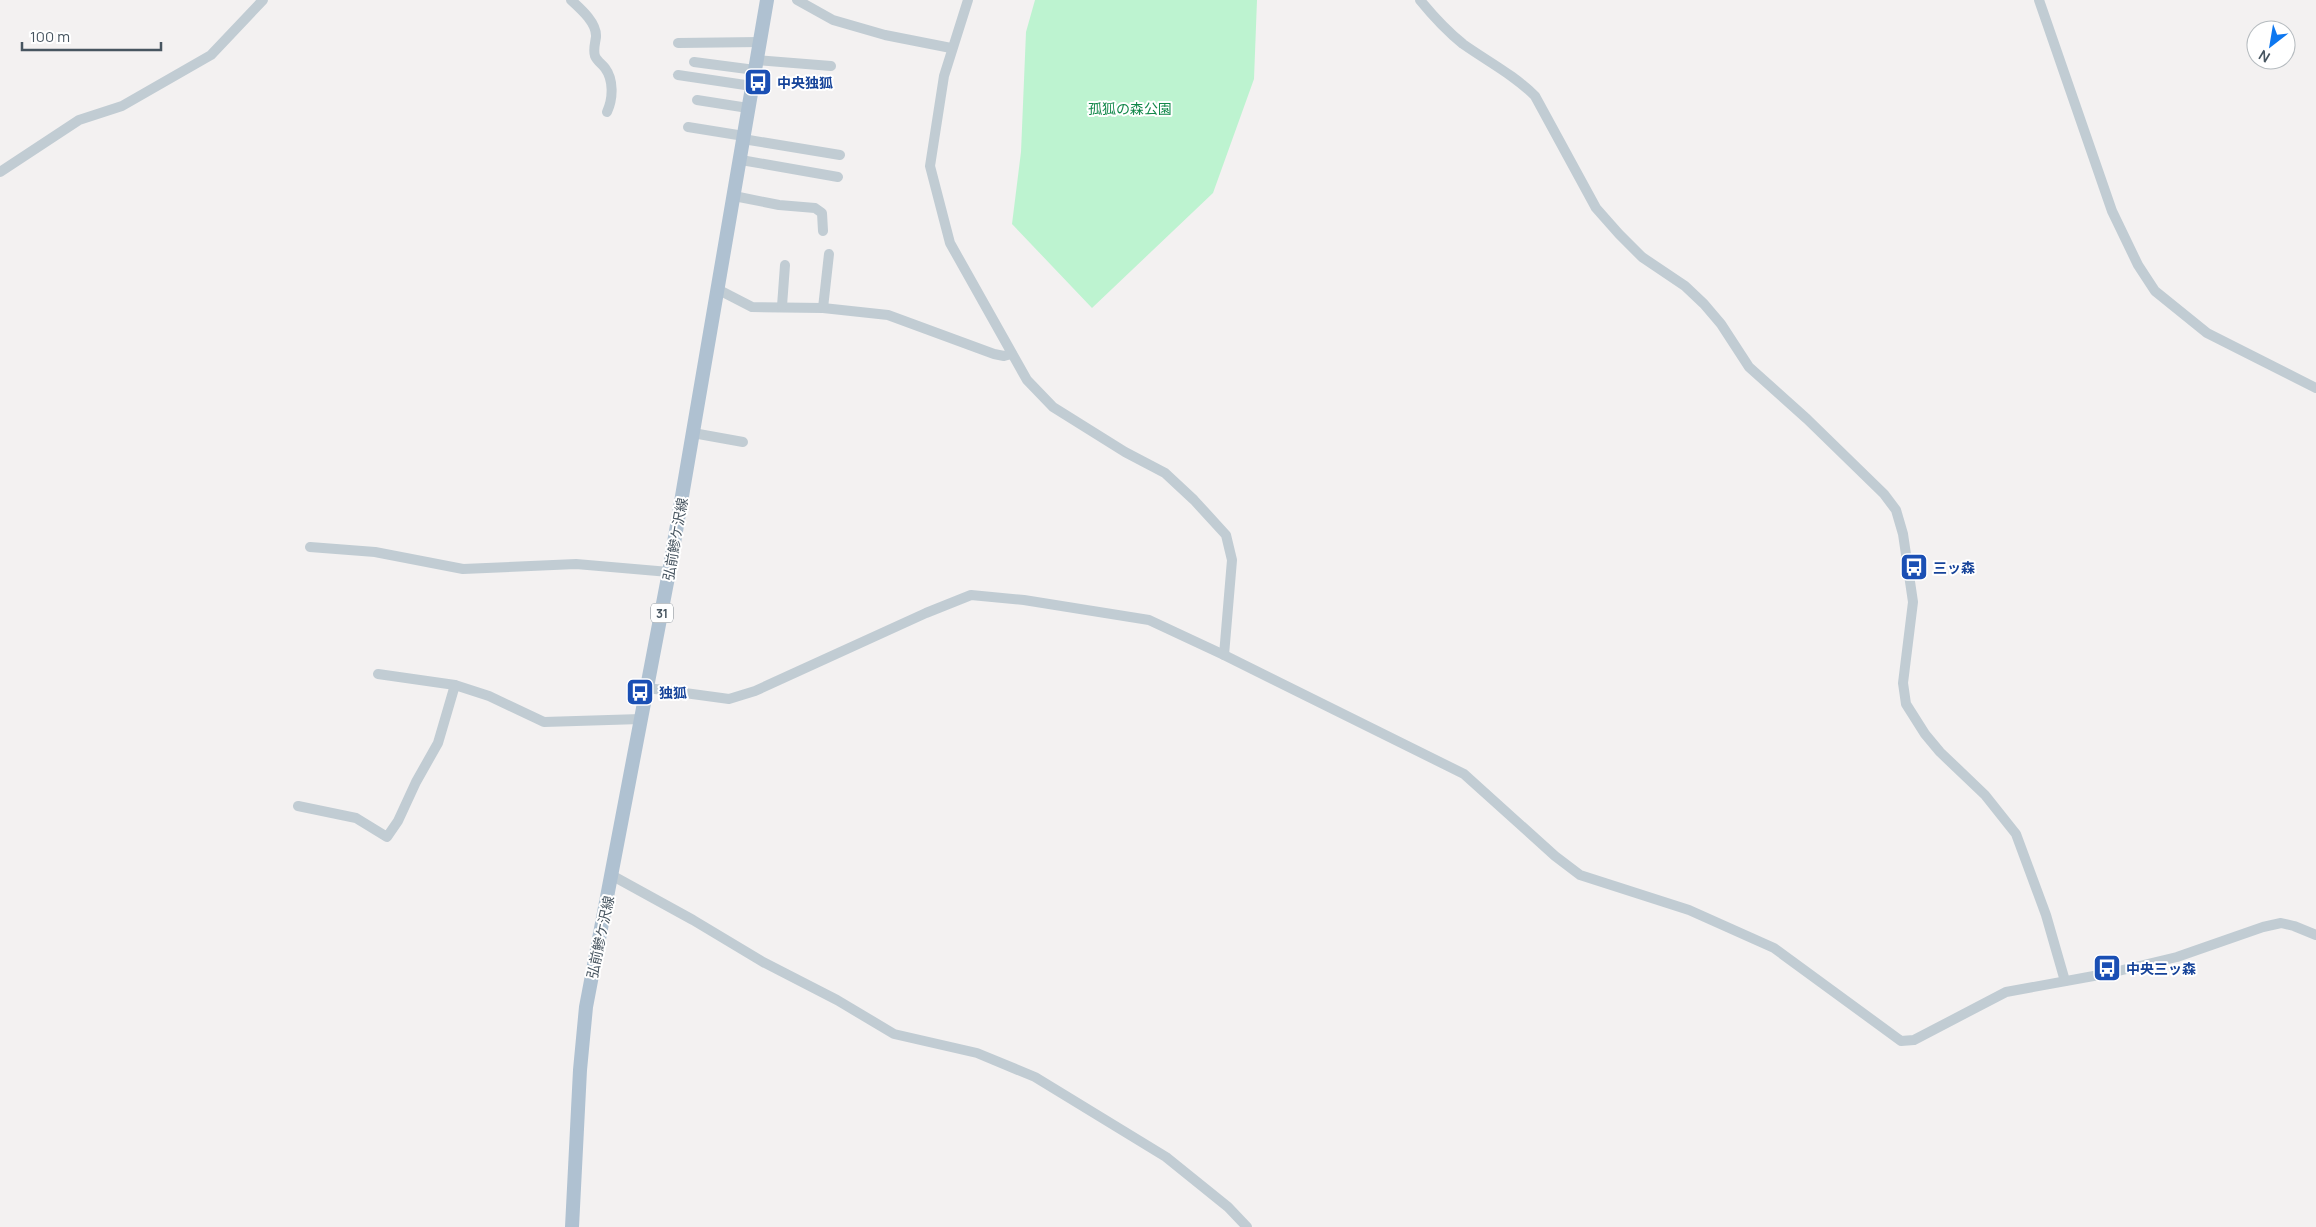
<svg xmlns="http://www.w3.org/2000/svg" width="2316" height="1227" viewBox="0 0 2316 1227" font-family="Manrope,'Noto Sans JP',sans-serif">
<rect width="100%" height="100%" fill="#f3f1f1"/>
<path fill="#bdf3d0" d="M1035 0H1257L1254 79 1213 193 1092 308 1012 224 1021 152 1026 32Z"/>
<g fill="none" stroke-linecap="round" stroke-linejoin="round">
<g stroke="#c1ccd3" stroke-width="10">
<path d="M571 0C581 9 597 23 596 37 595 44 593 50 595 56 597 61 602 64 605 68 614 80 613 99 607 112"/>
<path d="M797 0 833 20 885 35 951 48"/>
<path d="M968 0 944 76 930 166 950 243 1027 380 1053 407 1125 452 1165 473 1194 500 1226 535 1232 560 1224 655"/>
<path d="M1420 0C1433 16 1447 31 1463 44 1487 61 1514 75 1535 96L1596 208 1619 234 1642 257 1685 286 1704 304 1721 324 1749 367 1807 419 1884 494 1896 510 1903 534 1913 602 1903 683 1906 704 1925 734 1940 752 1985 795 2016 834 2046 915 2065 981"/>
<path d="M2039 0 2112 211 2138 265 2155 291 2207 333 2316 388"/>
<path d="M678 43 760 42"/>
<path d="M757 60 831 66"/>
<path d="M694 62 755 70"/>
<path d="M678 75 752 86"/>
<path d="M697 100 748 108"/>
<path d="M688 127 744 136"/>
<path d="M743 139 840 155"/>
<path d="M741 160 838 177"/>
<path d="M0 172 79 120 122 106 211 55 263 0"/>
<path d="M734 196 779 205 815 208 822 213 823 231"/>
<path d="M719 290 752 307 823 308 888 315 994 354 1004 356 1011 354"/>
<path d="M782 306 785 265"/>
<path d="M823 308 829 254"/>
<path d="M693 433 743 442"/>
<path d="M310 547 375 552 463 569 576 564 669 572"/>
<path d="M378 674 455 685 489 696 544 722 641 719"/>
<path d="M648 688 729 699 755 691 926 613 971 595 1024 600 1149 620 1224 655 1464 774 1555 856 1580 875 1689 910 1774 948 1901 1041 1914 1040 2006 992 2110 973 2177 957 2263 927 2281 923 2294 926 2316 935"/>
<path d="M298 806 356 818 387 837 398 821 416 782 438 743 455 685"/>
<path d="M613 876 693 920 763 962 837 1000 894 1034 977 1053 1035 1077 1166 1157 1228 1207 1247 1227"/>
</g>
<path stroke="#afc1d1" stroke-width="14" d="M572 1227 580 1070 586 1007 669 572 767 0"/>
</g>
<defs>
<g id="bus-square" transform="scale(1.4375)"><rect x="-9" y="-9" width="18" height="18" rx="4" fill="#1a4fb4" stroke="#fff"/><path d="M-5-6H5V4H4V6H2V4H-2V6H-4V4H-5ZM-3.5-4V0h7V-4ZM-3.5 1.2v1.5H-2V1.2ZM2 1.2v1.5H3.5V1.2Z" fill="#fff"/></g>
</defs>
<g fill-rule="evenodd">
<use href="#bus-square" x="758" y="82"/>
<use href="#bus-square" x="1914" y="567"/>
<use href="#bus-square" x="640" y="692"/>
<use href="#bus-square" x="2107" y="968"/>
</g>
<g text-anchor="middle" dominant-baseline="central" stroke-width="4" stroke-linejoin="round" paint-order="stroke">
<rect fill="#fff" stroke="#7e8890" stroke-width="1" x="651" y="603.5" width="22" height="19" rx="4"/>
<g font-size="12" font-weight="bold" fill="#475560">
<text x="662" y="613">31</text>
</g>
<g font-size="14" font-weight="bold" fill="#164399" stroke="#fff" text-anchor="start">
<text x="777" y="82">中央独狐</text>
<text x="1933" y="567">三ッ森</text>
<text x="659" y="692">独狐</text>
<text x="2126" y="968">中央三ッ森</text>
</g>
<g font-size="14" fill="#118849" stroke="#fff">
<text x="1130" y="108">孤狐の森公園</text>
</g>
<g font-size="14" fill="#475560" stroke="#fff">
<text transform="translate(675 539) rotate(-80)">弘前鰺ケ沢線</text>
<text transform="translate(600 937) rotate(-78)">弘前鰺ケ沢線</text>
</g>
</g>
<g transform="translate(2271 45) rotate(211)"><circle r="24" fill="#ffffff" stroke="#b5bbbf"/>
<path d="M0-4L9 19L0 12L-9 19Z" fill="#0d77f0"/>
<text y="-8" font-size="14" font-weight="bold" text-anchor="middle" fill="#475560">N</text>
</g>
<path d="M22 42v8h139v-8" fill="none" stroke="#475560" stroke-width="2.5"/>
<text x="30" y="42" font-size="15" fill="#475560" stroke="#ffffff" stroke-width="4" paint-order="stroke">100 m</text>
</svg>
